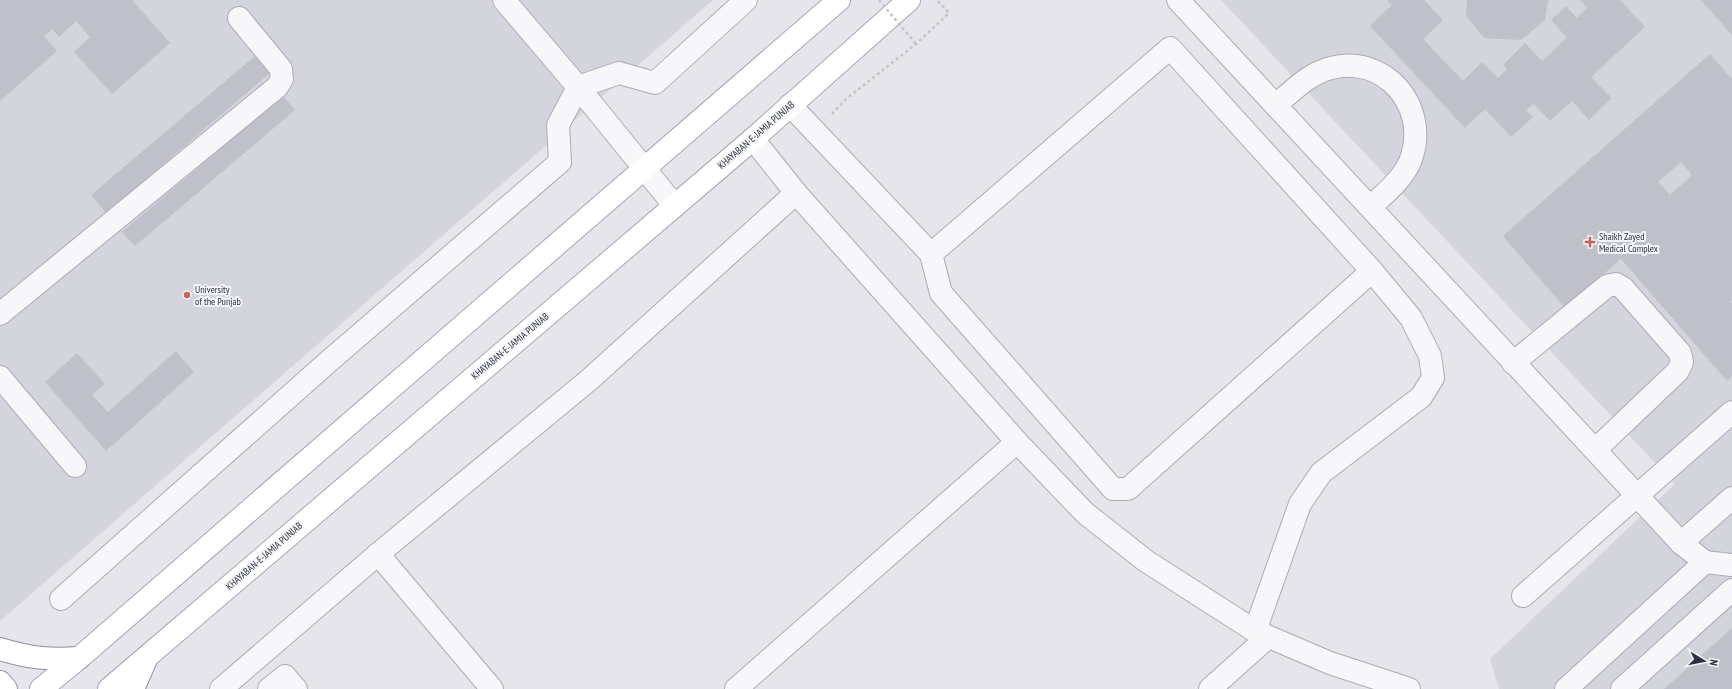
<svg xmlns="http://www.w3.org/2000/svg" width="1732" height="689" viewBox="0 0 1732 689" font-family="'PT Sans Narrow',sans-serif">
<rect width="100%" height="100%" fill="#e5e5eb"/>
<g fill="#d3d4dc">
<path d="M0 0H713L0 621Z"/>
<path d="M1221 0H1732V689H1499L1490 659 1675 484Z"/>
</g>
<g fill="#bfc0ca" fill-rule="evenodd">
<path d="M0 0H135L133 1 170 43 112 94 74 52 90 37 76 21 59 37 52 29 44 36 57 51 0 101Z"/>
<path d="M1387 0H1424L1443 20 1423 39 1463 81 1482 62 1498 78 1507 69 1503 65 1525 43 1542 61 1567 38 1551 20 1566 6 1577 18 1587 8 1580 0H1620L1645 27 1591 77 1612 98 1589 120 1572 101 1550 121 1534 104 1526 110 1533 117 1511 137 1485 109 1465 128 1370 26 1392 5Z"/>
<path d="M1467 0H1548L1545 20 1521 40 1484 38 1466 16Z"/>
<path d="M1701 0H1732V35Z"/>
<path d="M1710 54 1732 79V300L1730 301 1732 303V376L1727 381 1621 259 1565 308 1503 236ZM1681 162 1692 175 1670 195 1658 182Z"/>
<path d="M255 56 270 73 106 213 91 195Z"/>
<path d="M283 96 295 110 135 246 122 232Z"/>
<path d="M176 351 194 372 106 451 45 382 77 353 105 384 92 395 108 412Z"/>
<path d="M1732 628V689H1664Z"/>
</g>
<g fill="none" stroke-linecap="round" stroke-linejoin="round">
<g stroke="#aaabb5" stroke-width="24">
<g id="minor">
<path d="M504 0 578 87 674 205"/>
<path d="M1178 0 1681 543 1705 562 1732 565"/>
<path d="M790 105 931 254 1170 48 1372 271 1411 318 1430 356 1433 378 1421 397 1321 473 1300 504 1255 631"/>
<path d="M1276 105C1292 91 1310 73 1331 68 1384 54 1428 105 1412 156 1406 177 1386 192 1371 207"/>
<path d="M753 139 796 193 1017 442 1085 513 1146 561 1255 631 1330 663 1409 689"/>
<path d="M931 254 941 293 1113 489H1128L1372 271"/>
<path d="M0 314 277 87 282 79 281 69 239 18"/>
<path d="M1513 363 1607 286 1616 284 1623 288 1680 353 1682 362 1678 371 1595 450"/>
<path d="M0 377 75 466"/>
<path d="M1681 543 1732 498"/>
<path d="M378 554 492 689"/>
<path d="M1523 596 1732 412"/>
<path d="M61 599 328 362 560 162 558 125 578 87 619 73 655 83 746 0"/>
<path d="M221 689 378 554 589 380 796 193"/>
<path d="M269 689 285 676 296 689"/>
<path d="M736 689 1017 442"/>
<path d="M1210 689 1268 637"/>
<path d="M1566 689 1705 562"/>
<path d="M1622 689 1732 590"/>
</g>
</g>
<g stroke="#a5a7b5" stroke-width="24">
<g id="major">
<path d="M41 689 79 658 839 0"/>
<path d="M109 689 753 139 909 0"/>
</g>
</g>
<g stroke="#8d8fa0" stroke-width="24">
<g id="highway">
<path d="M0 649C29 658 49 660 79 658"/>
<path d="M0 682 6 689"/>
<path d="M133 689 147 657"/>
</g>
</g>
<path stroke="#c3c3c9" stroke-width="2.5" stroke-dasharray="3 3" stroke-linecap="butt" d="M832 114 846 99 916 44 949 13 937 0"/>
<use href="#minor" stroke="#f7f7f9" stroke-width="22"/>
<use href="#major" stroke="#fff" stroke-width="22"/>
<use href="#highway" stroke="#fff" stroke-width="22"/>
<path stroke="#c3c3c9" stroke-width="2.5" stroke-dasharray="3 3" stroke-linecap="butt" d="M879 0 916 44"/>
</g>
<g fill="#c16759" stroke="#f4f5f8" stroke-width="1.5">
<path d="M1588 236h4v4h4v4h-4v4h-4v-4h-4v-4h4z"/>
<circle cx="187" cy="295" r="4"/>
</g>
<g text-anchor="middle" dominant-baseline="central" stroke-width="4" stroke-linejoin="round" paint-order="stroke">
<g font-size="10" fill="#2e2f41" stroke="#f4f5f8">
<text transform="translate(756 135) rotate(-41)">KHAYABAN-E-JAMIA PUNJAB</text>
<text transform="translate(510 346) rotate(-40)">KHAYABAN-E-JAMIA PUNJAB</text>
<text transform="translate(264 556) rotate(-41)">KHAYABAN-E-JAMIA PUNJAB</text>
</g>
<g font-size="10" fill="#2e2f41" stroke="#f4f5f8" text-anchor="start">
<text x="1599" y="236">Shaikh Zayed<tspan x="1599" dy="12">Medical Complex</tspan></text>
<text x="195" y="289">University<tspan x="195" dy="12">of the Punjab</tspan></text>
</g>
</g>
<g transform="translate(1704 661) rotate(100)" stroke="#f4f5f8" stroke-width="3" paint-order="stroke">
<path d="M0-3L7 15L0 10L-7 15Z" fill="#2e2f41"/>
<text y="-6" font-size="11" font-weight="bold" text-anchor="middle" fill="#2e2f41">N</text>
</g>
</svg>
